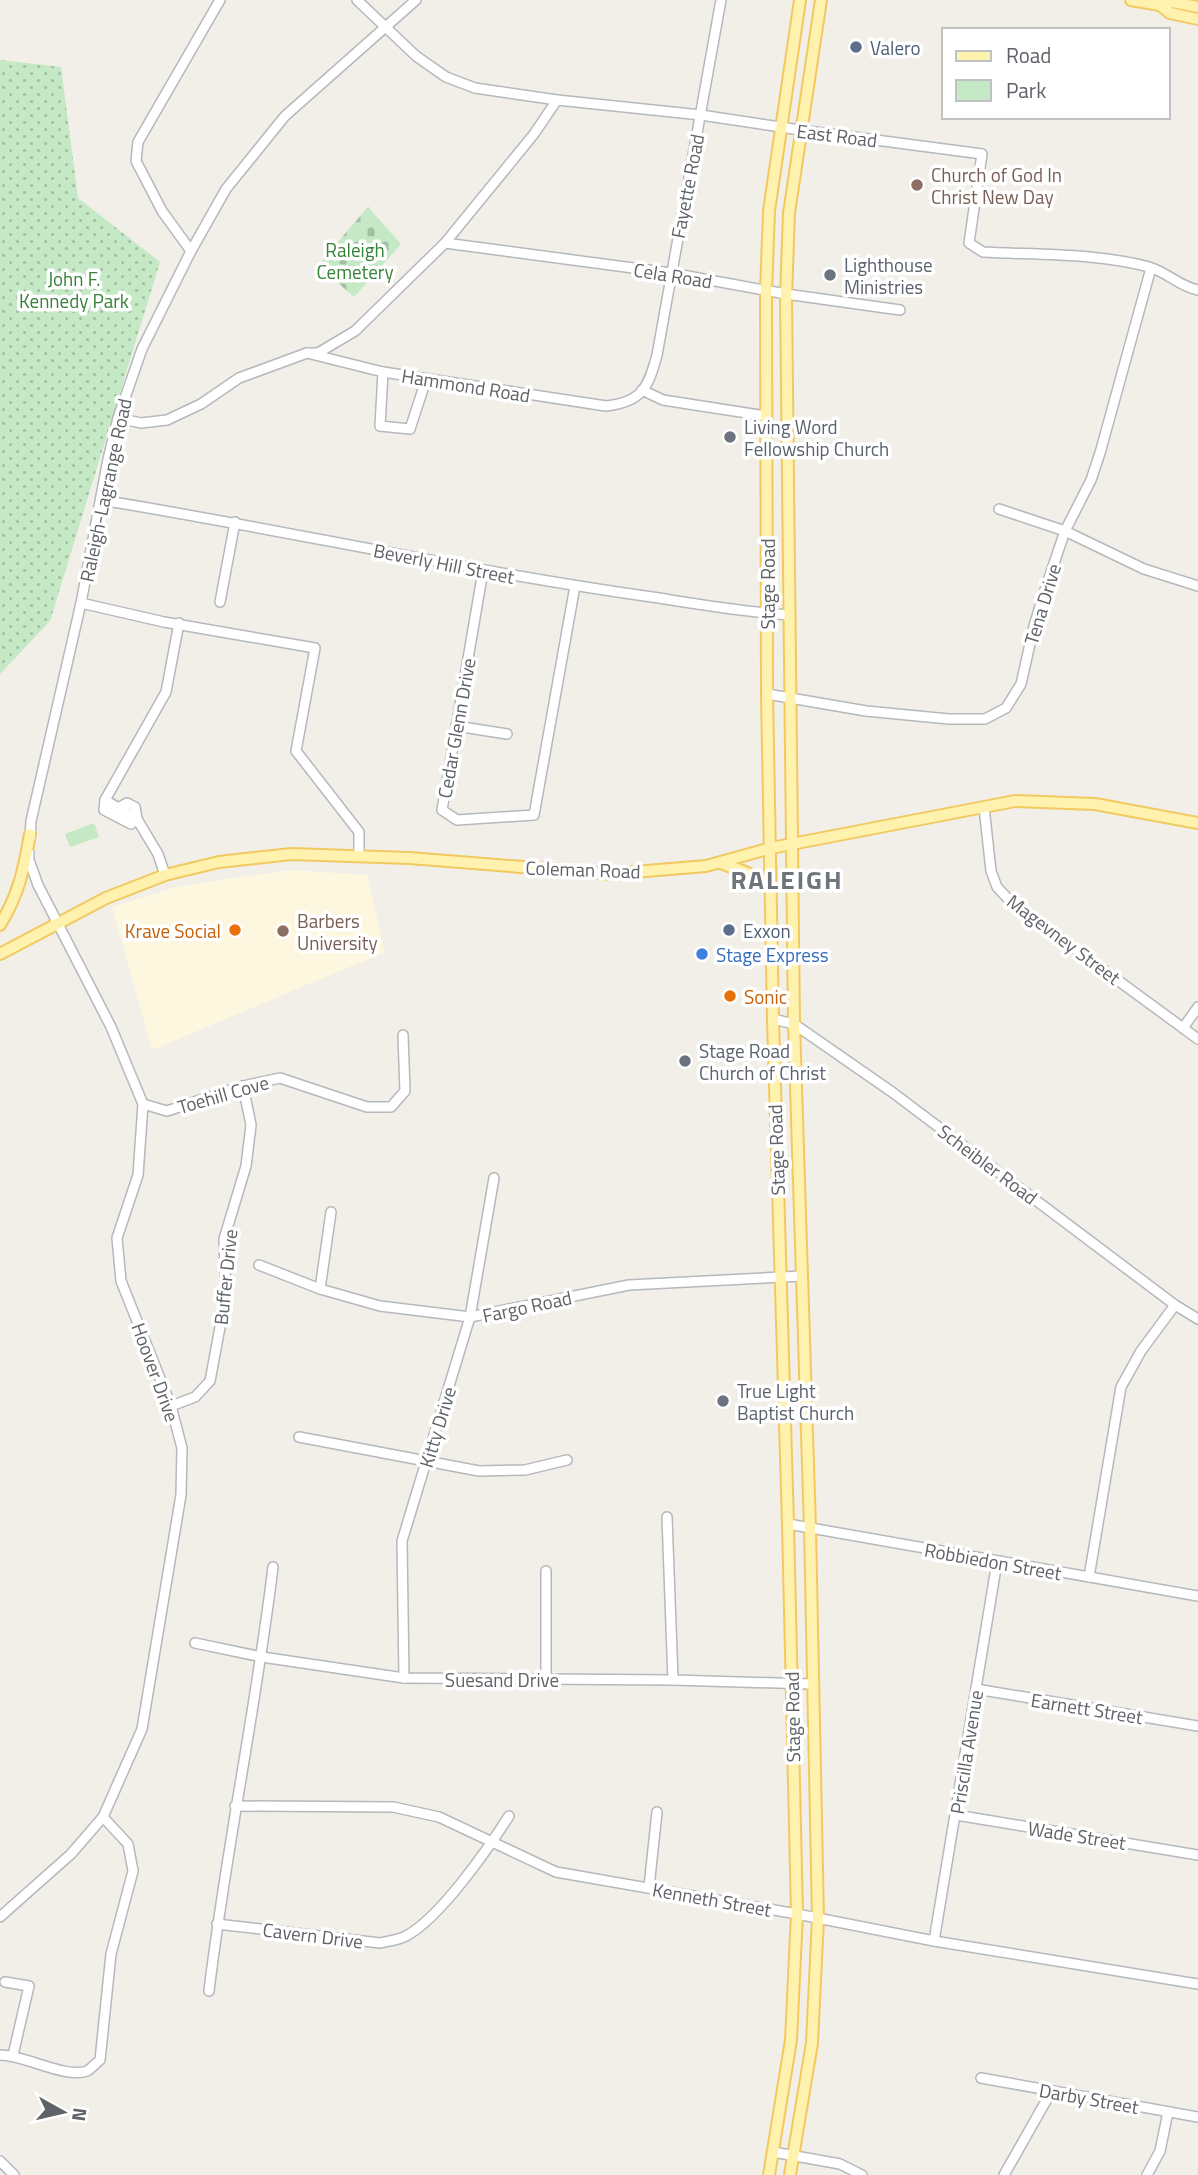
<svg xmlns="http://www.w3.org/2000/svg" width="1198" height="2175" viewBox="0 0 1198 2175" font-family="'Titillium Web',sans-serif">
<defs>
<pattern id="green-dots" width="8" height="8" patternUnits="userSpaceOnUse" patternTransform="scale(1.75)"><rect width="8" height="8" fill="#c5e8c5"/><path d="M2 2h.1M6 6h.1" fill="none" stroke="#a3c0a4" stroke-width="1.8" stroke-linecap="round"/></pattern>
<pattern id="cemetery-stones" width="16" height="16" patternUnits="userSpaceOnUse" patternTransform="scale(1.75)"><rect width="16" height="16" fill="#c5e8c5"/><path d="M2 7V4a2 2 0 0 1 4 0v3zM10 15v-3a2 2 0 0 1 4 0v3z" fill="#a3c0a4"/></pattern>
</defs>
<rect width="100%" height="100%" fill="#f1efe8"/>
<path fill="#fef7e0" d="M291 870 367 875 385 952 152 1050 112 907 180 886Z"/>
<path fill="url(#green-dots)" d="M0 60 61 67 78 198 160 262 50 621 0 674Z"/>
<path fill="url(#cemetery-stones)" d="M368 207 401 244 354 297 318 265Z"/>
<path fill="#c5e8c5" d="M94 823 99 837 70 847 65 834Z"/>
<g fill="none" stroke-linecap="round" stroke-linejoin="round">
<g stroke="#b5b8bc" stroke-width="12">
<g id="minor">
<path d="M357 0 416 56 446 77 475 88 557 100 701 115 800 130 982 154 969 243 983 252C1038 255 1096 253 1149 267 1167 272 1180 287 1198 290"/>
<path d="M445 243 671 273 786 294 900 310"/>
<path d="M191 251 162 211 136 161 138 142 220 0"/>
<path d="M307 353 383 372 606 406C642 402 648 388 657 355L721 0"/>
<path d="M383 372 380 426 410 429 426 380"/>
<path d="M642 390 663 400 766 416"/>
<path d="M118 418 141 423 167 420 201 404 239 378 307 353H318L355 331 445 243 534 134 557 100"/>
<path d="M101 500C285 530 467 571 652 597 697 604 743 612 789 615"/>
<path d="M999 509 1065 531 1144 569 1198 586"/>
<path d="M483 571 442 810 457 820 534 815 575 586"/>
<path d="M220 602 235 522"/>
<path d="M81 603 164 622 315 648 296 751 359 832V855"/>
<path d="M767 694 866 711 949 719H985L1006 708 1021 684 1034 626 1044 593 1065 531 1091 480 1100 453 1151 268"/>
<path d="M456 726 507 734"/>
<path d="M105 800 137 819 158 854 165 875"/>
<path d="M984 807 991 871 997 887 1011 902 1198 1039"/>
<path d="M118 808 127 803 135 807 137 819"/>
<path d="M137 819 131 824 104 810 105 800 166 692 179 623"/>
<path d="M30 839 31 821 81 603 108 459 118 418 142 349 191 251 226 189 285 116 416 0"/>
<path d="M773 1019 794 1024 892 1092 1175 1305 1198 1319"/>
<path d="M1183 1028 1198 1007"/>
<path d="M143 1104 167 1111 243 1086 280 1078 367 1107H391L405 1091 403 1035"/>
<path d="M259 1265 320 1289 380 1306 470 1317 629 1285 802 1276"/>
<path d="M320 1289 331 1212"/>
<path d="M171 1406 195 1397 210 1381 226 1295 224 1239 246 1166 251 1125 243 1086"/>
<path d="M299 1437 479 1471 525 1470 567 1460"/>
<path d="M667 1517 673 1680"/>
<path d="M788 1524 1198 1596"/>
<path d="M546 1571V1679"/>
<path d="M1089 1577 1121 1387 1141 1351 1175 1305"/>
<path d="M195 1643 262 1657 404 1678 673 1680 811 1684"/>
<path d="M404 1678 402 1541 470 1317 494 1178"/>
<path d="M976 1689 1198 1726"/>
<path d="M235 1806 393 1807 439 1817 556 1872 797 1914 934 1941 1198 1984"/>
<path d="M956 1815 1198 1855"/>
<path d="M649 1887 657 1812"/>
<path d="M0 1917 71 1854 103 1817 142 1729 181 1495 182 1448 171 1406 121 1281 117 1238 138 1175 143 1104 111 1027 38 885 29 860V853"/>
<path d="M217 1924 380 1943C388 1941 399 1940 406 1936 440 1918 488 1849 509 1816"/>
<path d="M934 1941 997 1562"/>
<path d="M5 1982 29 1986 13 2055"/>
<path d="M209 1991C226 1849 256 1709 273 1567"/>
<path d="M0 2055C25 2055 66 2079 87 2071 91 2069 96 2063 100 2060L111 1954 133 1871 128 1844 103 1817"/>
<path d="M981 2078 1198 2117"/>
<path d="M773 2152 840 2164 862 2175"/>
<path d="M0 2161 14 2175"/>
<path d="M1004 2175 1051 2092"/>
<path d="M1147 2175 1160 2151 1168 2112"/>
</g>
</g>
<g stroke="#f2c960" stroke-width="14">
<g id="major">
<path d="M1131 0 1160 5 1170 13 1198 19"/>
<path d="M1160 5 1173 2 1198 7"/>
<path d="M720 863C740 870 757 874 771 891"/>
<path d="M0 925C19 894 24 869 30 834"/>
<path d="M0 954 106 898 165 875 219 862 291 854 409 858 610 874 706 866 771 848 1015 801 1095 804 1198 823"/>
<path d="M769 2175 791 2040 797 1914 788 1524 773 1019 767 694 766 291 769 211 800 0"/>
<path d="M790 2175 812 2043 818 1918 810 1528 794 1024 786 297 789 213 821 0"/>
</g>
</g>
<use href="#minor" stroke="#fff" stroke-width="9"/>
<use href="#major" stroke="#fff2af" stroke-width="10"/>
</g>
<g fill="#5c6f8a" stroke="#fff" stroke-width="2.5">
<circle cx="856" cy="47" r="7"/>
<circle cx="729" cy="930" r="7"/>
</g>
<g fill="#8d6e63" stroke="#fff" stroke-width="2.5">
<circle cx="917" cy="185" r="7"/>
<circle cx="283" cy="931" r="7"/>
</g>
<g fill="#6b7280" stroke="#fff" stroke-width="2.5">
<circle cx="830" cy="275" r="7"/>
<circle cx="730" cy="437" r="7"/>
<circle cx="685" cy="1061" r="7"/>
<circle cx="723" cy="1401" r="7"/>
</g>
<g fill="#e8710a" stroke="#fff" stroke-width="2.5">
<circle cx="235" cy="930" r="7"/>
<circle cx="730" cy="996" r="7"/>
</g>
<circle fill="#3f7fe0" stroke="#fff" stroke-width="2.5" cx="702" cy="954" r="7"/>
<g text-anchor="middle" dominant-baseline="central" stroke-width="7" stroke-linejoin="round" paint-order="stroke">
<g font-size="19" fill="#4e5e75" stroke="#fff" text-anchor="start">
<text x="870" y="47">Valero</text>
<text x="743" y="930">Exxon</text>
</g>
<g font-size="19" fill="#5f6368" stroke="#fff">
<text transform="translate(837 135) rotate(7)">East Road</text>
<text transform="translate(687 186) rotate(-79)">Fayette Road</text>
<text transform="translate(673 275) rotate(9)">Cela Road</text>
<text transform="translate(466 385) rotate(9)">Hammond Road</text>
<text transform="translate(105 490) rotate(-78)">Raleigh-Lagrange Road</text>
<text transform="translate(444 563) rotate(11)">Beverly Hill Street</text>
<text transform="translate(767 584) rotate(-90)">Stage Road</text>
<text transform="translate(1042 604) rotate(-73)">Tena Drive</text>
<text transform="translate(456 728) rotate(-80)">Cedar Glenn Drive</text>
<text transform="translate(583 869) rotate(2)">Coleman Road</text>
<text transform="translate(1064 939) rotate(37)">Magevney Street</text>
<text transform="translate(223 1094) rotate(-16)">Toehill Cove</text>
<text transform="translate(776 1150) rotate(-92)">Stage Road</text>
<text transform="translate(988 1164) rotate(37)">Scheibler Road</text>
<text transform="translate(225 1277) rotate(-84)">Buffer Drive</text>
<text transform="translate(527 1306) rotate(-12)">Fargo Road</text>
<text transform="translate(156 1372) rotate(70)">Hoover Drive</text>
<text transform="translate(437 1427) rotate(-73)">Kitty Drive</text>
<text transform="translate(993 1561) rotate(10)">Robbiedon Street</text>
<text x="502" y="1679">Suesand Drive</text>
<text transform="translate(1087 1708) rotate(9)">Earnett Street</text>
<text transform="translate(792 1717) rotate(-91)">Stage Road</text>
<text transform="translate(966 1752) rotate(-81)">Priscilla Avenue</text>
<text transform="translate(1077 1835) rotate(9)">Wade Street</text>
<text transform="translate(712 1899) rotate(10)">Kenneth Street</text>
<text transform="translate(313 1935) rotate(7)">Cavern Drive</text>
<text transform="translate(1089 2098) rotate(10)">Darby Street</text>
</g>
<g font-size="19" fill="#785e54" stroke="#fff" text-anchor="start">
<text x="931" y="174">Church of God In<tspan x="931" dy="22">Christ New Day</tspan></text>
<text x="297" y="920">Barbers<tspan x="297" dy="22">University</tspan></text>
</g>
<g font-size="19" fill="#348238" stroke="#fff">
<text x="355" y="249">Raleigh<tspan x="355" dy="22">Cemetery</tspan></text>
<text x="74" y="278">John F.<tspan x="74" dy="22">Kennedy Park</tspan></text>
</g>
<g font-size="19" fill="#5b616d" stroke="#fff" text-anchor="start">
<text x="844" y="264">Lighthouse<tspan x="844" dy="22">Ministries</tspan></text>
<text x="744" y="426">Living Word<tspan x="744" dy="22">Fellowship Church</tspan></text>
<text x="699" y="1050">Stage Road<tspan x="699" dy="22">Church of Christ</tspan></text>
<text x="737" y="1390">True Light<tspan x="737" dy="22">Baptist Church</tspan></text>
</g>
<g font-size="19" fill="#c56008" stroke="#fff" text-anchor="end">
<text x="221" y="930">Krave Social</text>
<text x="744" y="996" text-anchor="start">Sonic</text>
</g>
<g font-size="19" fill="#366cbe" stroke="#fff" text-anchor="start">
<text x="716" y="954">Stage Express</text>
</g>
<g font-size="26" font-weight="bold" letter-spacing="2" fill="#70757a" stroke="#fff">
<text x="787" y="879">RALEIGH</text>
</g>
</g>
<rect x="942" y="28" width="228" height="91" fill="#ffffff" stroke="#bfc1c3" stroke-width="2"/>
<rect x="956" y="51" width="35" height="10" fill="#fff2af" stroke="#bfc1c3" stroke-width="2"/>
<text x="1006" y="63" font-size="21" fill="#5f6368">Road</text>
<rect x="956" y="80" width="35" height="21" fill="#c5e8c5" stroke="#bfc1c3" stroke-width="2"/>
<text x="1006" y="98" font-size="21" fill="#5f6368">Park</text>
<g transform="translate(63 2112) rotate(98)" stroke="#ffffff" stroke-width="5" paint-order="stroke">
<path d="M0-5L12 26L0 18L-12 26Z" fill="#5f6368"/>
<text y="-10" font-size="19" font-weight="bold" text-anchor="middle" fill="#5f6368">N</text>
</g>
</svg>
